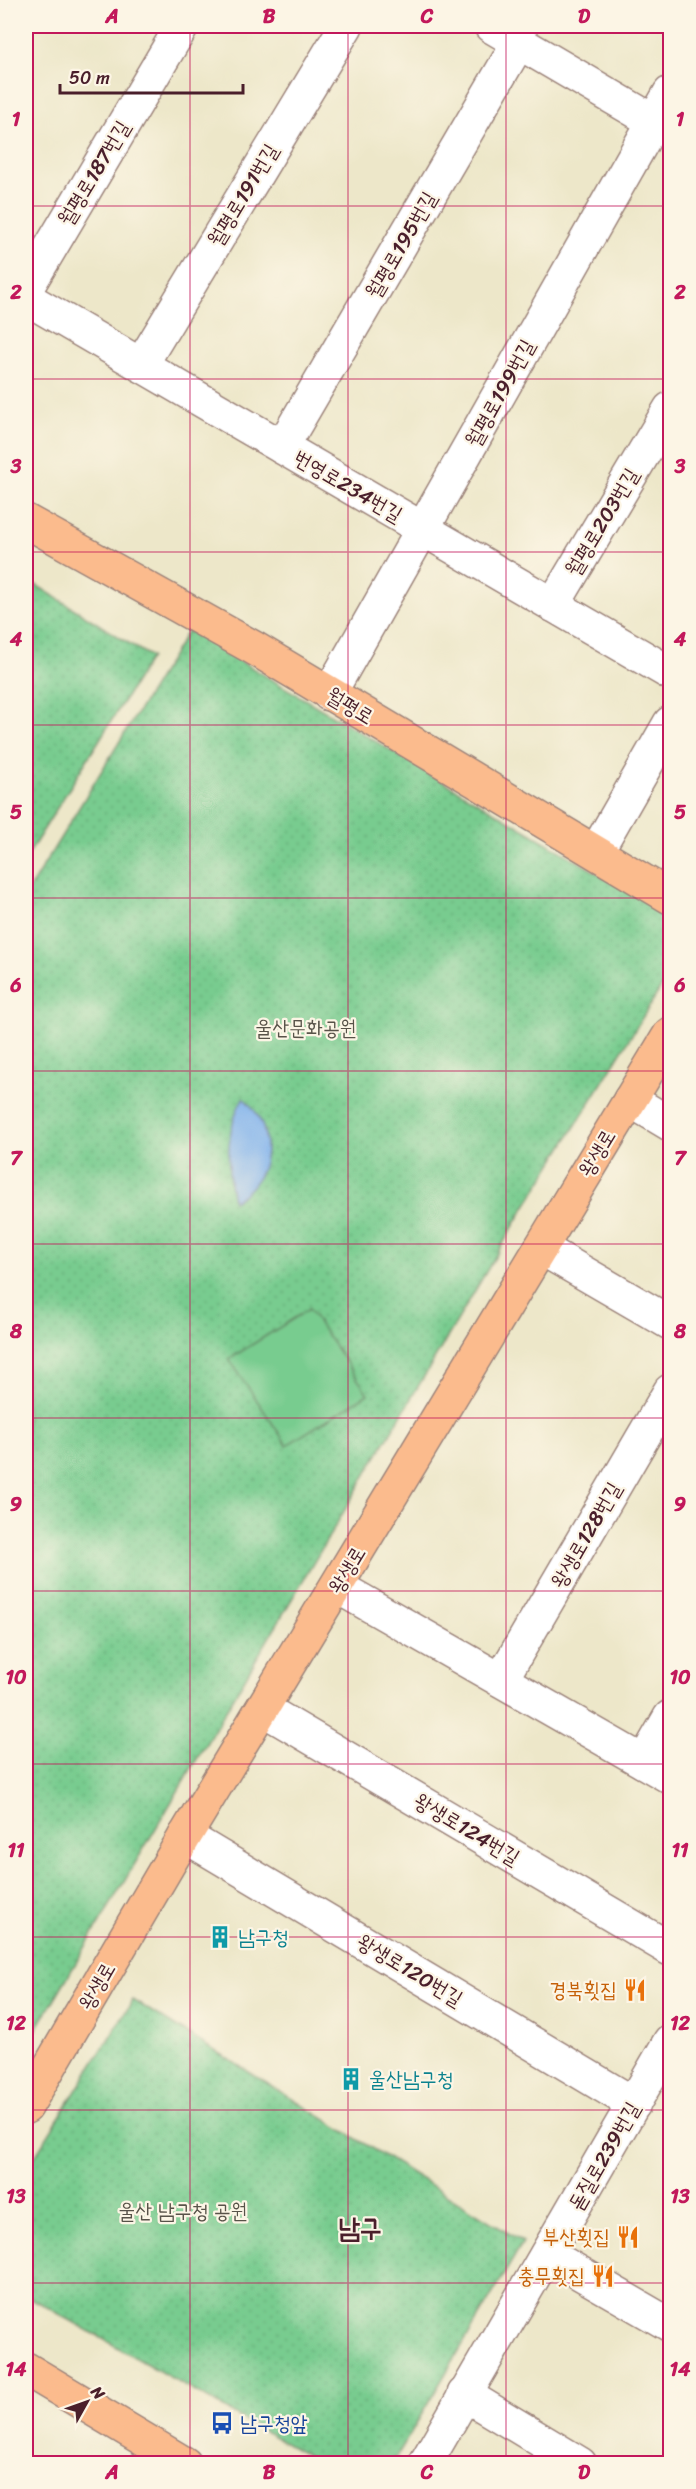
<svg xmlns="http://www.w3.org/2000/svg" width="696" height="2489" viewBox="0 0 696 2489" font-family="Sriracha,'Poor Story',sans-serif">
<defs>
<pattern id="park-dots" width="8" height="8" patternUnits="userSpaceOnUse" patternTransform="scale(1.5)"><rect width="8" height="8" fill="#78cc8f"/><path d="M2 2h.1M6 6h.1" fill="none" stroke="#69af7c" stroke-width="1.8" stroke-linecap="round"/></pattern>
</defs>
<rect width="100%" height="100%" fill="#fcf5e5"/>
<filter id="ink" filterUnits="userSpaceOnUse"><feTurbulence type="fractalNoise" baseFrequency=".0167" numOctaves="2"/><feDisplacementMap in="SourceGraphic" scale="12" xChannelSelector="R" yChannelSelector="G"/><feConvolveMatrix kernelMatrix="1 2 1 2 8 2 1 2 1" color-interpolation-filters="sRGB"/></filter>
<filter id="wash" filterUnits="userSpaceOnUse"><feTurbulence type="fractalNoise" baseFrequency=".008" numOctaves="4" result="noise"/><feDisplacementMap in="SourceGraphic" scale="24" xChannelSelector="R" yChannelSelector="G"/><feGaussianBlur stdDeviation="1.35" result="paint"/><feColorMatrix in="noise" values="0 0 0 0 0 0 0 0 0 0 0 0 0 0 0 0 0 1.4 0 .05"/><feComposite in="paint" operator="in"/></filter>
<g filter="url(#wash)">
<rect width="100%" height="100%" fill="#ede7c9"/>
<g fill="url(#park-dots)" stroke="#61765d" stroke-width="1.5">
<path d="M36 585 151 657 26 858V592Z"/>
<path d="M188 630 670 916V973L511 1230 26 2047V894Z"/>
<path d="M133 2000 523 2242 393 2463H320L26 2295V2170Z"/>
</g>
<path fill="#78cc8f" stroke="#61765d" stroke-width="1.5" d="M309 1309 368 1394 287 1445 229 1359Z"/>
<path fill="#80b2ec" stroke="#65688c" stroke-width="1.5" d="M243 1098C277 1126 273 1181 233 1201 226 1166 225 1130 243 1098Z"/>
</g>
<g filter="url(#ink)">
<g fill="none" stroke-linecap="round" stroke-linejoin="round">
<g stroke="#9c837a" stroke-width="36">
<g id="minor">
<path d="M491 26 670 131"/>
<path d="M26 289 182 26"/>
<path d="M26 298 670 673"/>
<path d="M141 365 346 26"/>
<path d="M282 447 519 42"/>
<path d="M553 605 670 409"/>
<path d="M329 694 670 93"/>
<path d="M596 852 670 723"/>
<path d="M630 1100 670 1124"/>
<path d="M541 1248 670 1323"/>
<path d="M338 1587 670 1777"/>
<path d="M501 1680 670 1391"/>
<path d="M263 1709 670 1949"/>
<path d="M644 1762 670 1717"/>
<path d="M185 1836 634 2104"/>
<path d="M547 2254 670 2325"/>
<path d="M464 2394 580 2464"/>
<path d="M425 2464 670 2041"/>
</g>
</g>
<g stroke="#9c837a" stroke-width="36">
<g id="major">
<path d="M26 521 254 648 670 897"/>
<path d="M26 2107 185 1836 670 1034"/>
<path d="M26 2369 185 2464"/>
</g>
</g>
<use href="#minor" stroke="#fff" stroke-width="33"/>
<use href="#major" stroke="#fbbb8d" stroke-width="33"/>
</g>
</g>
<path fill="none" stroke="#c2185b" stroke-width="1.5" stroke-opacity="0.55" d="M190 26V2464M348 26V2464M506 26V2464M26 206H670M26 379H670M26 552H670M26 725H670M26 898H670M26 1071H670M26 1244H670M26 1418H670M26 1591H670M26 1764H670M26 1937H670M26 2110H670M26 2283H670"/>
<defs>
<g id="building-bare" transform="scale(1.8)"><path d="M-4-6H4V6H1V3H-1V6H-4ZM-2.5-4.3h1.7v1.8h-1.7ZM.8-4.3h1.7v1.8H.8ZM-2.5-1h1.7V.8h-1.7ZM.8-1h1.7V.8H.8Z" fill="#0f9aa8" stroke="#fcf5e5" stroke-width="2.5" paint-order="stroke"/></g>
<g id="restaurant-bare" transform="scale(1.8)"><path d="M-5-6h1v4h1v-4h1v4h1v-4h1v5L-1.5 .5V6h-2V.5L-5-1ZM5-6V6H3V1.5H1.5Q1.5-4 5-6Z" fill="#e8710a" stroke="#fcf5e5" stroke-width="2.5" paint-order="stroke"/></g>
<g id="bus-bare" transform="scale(1.8)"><path d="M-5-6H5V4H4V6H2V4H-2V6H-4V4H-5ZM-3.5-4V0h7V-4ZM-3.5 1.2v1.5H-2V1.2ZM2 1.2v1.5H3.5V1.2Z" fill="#1a4fb4" stroke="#fcf5e5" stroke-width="2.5" paint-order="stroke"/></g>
</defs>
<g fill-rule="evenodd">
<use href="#building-bare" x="220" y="1937"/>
<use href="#restaurant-bare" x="635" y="1990"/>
<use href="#building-bare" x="351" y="2079"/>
<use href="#restaurant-bare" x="628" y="2237"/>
<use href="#restaurant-bare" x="603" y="2276"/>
<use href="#bus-bare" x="222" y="2423"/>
</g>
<g text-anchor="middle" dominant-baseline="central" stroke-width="4.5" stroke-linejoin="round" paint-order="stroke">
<g font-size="21" fill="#4a1f2b" stroke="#fcf5e5">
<text transform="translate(94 173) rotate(-59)">월평로187번길</text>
<text transform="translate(243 195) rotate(-59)">월평로191번길</text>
<text transform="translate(401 245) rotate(-60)">월평로195번길</text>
<text transform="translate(500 393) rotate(-61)">월평로199번길</text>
<text transform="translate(348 486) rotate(30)">번영로234번길</text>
<text transform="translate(602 522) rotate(-59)">월평로203번길</text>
<text transform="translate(350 706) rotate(31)">월평로</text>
<text transform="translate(597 1153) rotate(-59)">왕생로</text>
<text transform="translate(586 1535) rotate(-60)">왕생로128번길</text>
<text transform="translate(347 1570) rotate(-59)">왕생로</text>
<text transform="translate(467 1829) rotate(31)">왕생로124번길</text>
<text transform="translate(410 1970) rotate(31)">왕생로120번길</text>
<text transform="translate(97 1986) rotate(-60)">왕생로</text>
<text transform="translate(604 2156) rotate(-60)">돋질로239번길</text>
</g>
<g font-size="21" fill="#585349" stroke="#fcf5e5">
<text x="306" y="1028">울산문화공원</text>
<text x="183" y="2211">울산 남구청 공원</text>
</g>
<g font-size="21" fill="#0d838f" stroke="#fcf5e5" text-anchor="start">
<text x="238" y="1937">남구청</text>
<text x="369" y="2079">울산남구청</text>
</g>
<g font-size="21" fill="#c56008" stroke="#fcf5e5" text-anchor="end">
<text x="617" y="1990">경북횟집</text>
<text x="610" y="2237">부산횟집</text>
<text x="585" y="2276">충무횟집</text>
</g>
<g font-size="21" fill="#164399" stroke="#fcf5e5" text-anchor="start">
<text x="240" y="2423">남구청앞</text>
</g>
<g font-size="27" font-weight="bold" fill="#4a1f2b" stroke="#fcf5e5">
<text x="360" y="2228">남구</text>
</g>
</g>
<rect width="696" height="2489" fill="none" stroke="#fcf5e5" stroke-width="66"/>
<g transform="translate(87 2402) rotate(50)" stroke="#fcf5e5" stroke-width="4.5" paint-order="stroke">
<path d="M0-4.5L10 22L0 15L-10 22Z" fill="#4a1f2b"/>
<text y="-9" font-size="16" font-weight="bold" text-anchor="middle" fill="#4a1f2b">N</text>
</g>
<path d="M60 84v9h183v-9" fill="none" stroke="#4a1f2b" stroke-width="3"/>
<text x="69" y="84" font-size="18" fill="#4a1f2b" stroke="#fcf5e5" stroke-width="4.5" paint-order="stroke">50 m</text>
<rect x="33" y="33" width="630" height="2423" fill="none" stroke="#c2185b" stroke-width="2"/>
<g font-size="20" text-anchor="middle" font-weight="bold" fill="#c2185b">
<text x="112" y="23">A</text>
<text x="269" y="23">B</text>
<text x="427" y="23">C</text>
<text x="584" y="23">D</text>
<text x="16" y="126">1</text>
<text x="680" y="126">1</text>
<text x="16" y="299">2</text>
<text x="680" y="299">2</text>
<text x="16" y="473">3</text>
<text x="680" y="473">3</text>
<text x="16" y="646">4</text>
<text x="680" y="646">4</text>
<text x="16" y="819">5</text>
<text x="680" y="819">5</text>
<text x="16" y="992">6</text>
<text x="680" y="992">6</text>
<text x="16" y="1165">7</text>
<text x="680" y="1165">7</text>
<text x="16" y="1338">8</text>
<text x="680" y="1338">8</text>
<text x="16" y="1511">9</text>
<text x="680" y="1511">9</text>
<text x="16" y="1684">10</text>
<text x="680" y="1684">10</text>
<text x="16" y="1857">11</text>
<text x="680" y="1857">11</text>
<text x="16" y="2030">12</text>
<text x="680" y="2030">12</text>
<text x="16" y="2203">13</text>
<text x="680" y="2203">13</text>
<text x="16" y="2376">14</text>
<text x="680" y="2376">14</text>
<text x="112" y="2479">A</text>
<text x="269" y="2479">B</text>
<text x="427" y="2479">C</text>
<text x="584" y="2479">D</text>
</g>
</svg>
